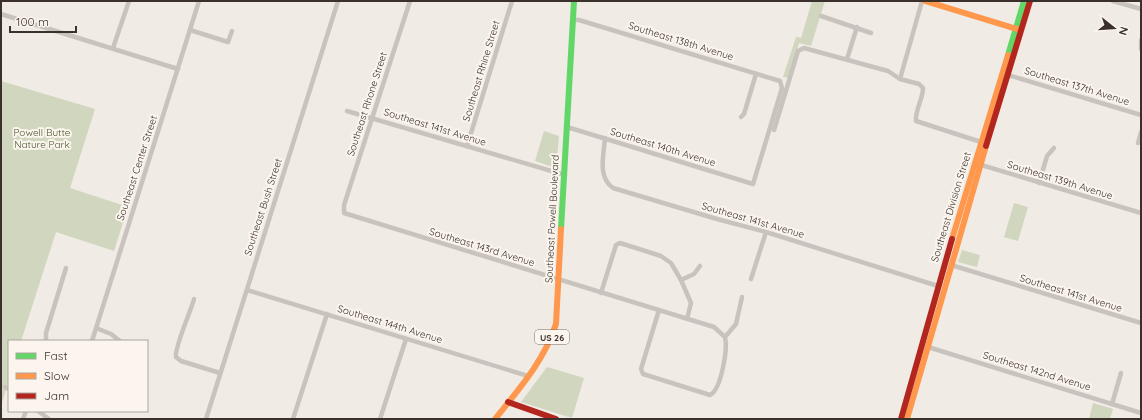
<svg xmlns="http://www.w3.org/2000/svg" width="1142" height="420" viewBox="0 0 1142 420" font-family="Quicksand,sans-serif">
<rect width="100%" height="100%" fill="#f0ebe5"/>
<g fill="#d1d6bf">
<path d="M812 1H825L811 46 799 43 789 78 783 77 796 37 801 38Z"/>
<path d="M1 81 95 109 70 188 128 207 114 251 56 232 21 341H9V380L1 406Z"/>
<path d="M544 131 559 136 556 168 535 161Z"/>
<path d="M1014 203 1028 207 1018 241 1004 237Z"/>
<path d="M962 250 980 255 977 267 958 262Z"/>
<path d="M547 367 584 378 572 418 521 402Z"/>
<path d="M1093 403 1113 409 1110 419H1089Z"/>
</g>
<g fill="none" stroke-linecap="round" stroke-linejoin="round">
<g stroke="#c9c3be" stroke-width="4.5">
<path d="M410 1 344 205V213L714 327 725 337"/>
<path d="M1113 1 1141 9"/>
<path d="M1 14 178 69"/>
<path d="M821 16 871 33"/>
<path d="M190 30 228 42 232 31"/>
<path d="M1141 40V49"/>
<path d="M113 48 129 1"/>
<path d="M847 59 857 27"/>
<path d="M1008 75 1141 115"/>
<path d="M900 79 922 1"/>
<path d="M347 111 565 175"/>
<path d="M741 117 744 114 756 74"/>
<path d="M567 127 753 184 782 88 780 81 579 20H573"/>
<path d="M774 130 798 51 804 48 888 71 900 79 919 84 923 88C923 99 915 110 916 121L981 142"/>
<path d="M605 138C604 154 597 177 613 188L717 219 766 232 938 286"/>
<path d="M1138 143 1141 132"/>
<path d="M467 146 512 1"/>
<path d="M978 164 1141 213"/>
<path d="M1039 183 1047 156 1054 148"/>
<path d="M951 265 1141 323"/>
<path d="M751 279 766 232"/>
<path d="M681 280 694 274 700 266"/>
<path d="M247 290 528 376"/>
<path d="M601 293 616 245 620 243 661 256 671 263 681 280 691 303 687 319"/>
<path d="M194 299C191 311 174 348 176 357L181 361 220 373"/>
<path d="M659 310 641 369 643 374 710 395C721 390 728 349 725 337L736 324 742 297"/>
<path d="M96 328 111 334 120 341"/>
<path d="M46 341V333L66 268"/>
<path d="M92 341 199 1"/>
<path d="M928 347 1141 413"/>
<path d="M5 387 9 389"/>
<path d="M1112 404 1121 373"/>
<path d="M38 411 49 419"/>
<path d="M23 419 26 411"/>
<path d="M206 419 338 1"/>
<path d="M293 419 327 314"/>
<path d="M380 419 406 339"/>
</g>
<g stroke="#63d668" stroke-width="6">
<path d="M1008 55 1024 1"/>
<path d="M561 229 574 1"/>
</g>
<g stroke="#ff974d" stroke-width="6">
<path d="M925 1 1020 30"/>
<path d="M952 239 1008 55"/>
<path d="M495 419C519 389 544 361 556 324L561 229"/>
<path d="M907 419 986 146"/>
</g>
<g stroke="#b3261e" stroke-width="6">
<path d="M986 146 1030 1"/>
<path d="M508 402 556 419"/>
<path d="M901 419 952 239"/>
</g>
</g>
<g text-anchor="middle" dominant-baseline="central" stroke-width="4" stroke-linejoin="round" paint-order="stroke">
<rect fill="#fbf5ee" stroke="#756b66" stroke-width="1" x="535" y="330" width="34" height="14" rx="3"/>
<g font-size="9" font-weight="bold" fill="#3b302b">
<text x="552" y="337">US 26</text>
</g>
<g font-size="10" fill="#3b302b" stroke="#fbf5ee">
<text transform="translate(681 41) rotate(17)">Southeast 138th Avenue</text>
<text transform="translate(481 71) rotate(-73)">Southeast Rhine Street</text>
<text transform="translate(1077 86) rotate(17)">Southeast 137th Avenue</text>
<text transform="translate(367 104) rotate(-72)">Southeast Rhone Street</text>
<text transform="translate(435 127) rotate(17)">Southeast 141st Avenue</text>
<text transform="translate(663 147) rotate(17)">Southeast 140th Avenue</text>
<text transform="translate(137 168) rotate(-72)">Southeast Center Street</text>
<text transform="translate(1060 180) rotate(17)">Southeast 139th Avenue</text>
<text transform="translate(263 207) rotate(-72)">Southeast Bush Street</text>
<text transform="translate(951 207) rotate(-73)">Southeast Division Street</text>
<text transform="translate(552 219) rotate(-87)">Southeast Powell Boulevard</text>
<text transform="translate(753 220) rotate(16)">Southeast 141st Avenue</text>
<text transform="translate(482 247) rotate(17)">Southeast 143rd Avenue</text>
<text transform="translate(1071 293) rotate(17)">Southeast 141st Avenue</text>
<text transform="translate(390 324) rotate(17)">Southeast 144th Avenue</text>
<text transform="translate(1037 371) rotate(17)">Southeast 142nd Avenue</text>
</g>
<g font-size="10" fill="#4a5a2e" stroke="#fbf5ee">
<text x="42" y="132">Powell Butte<tspan x="42" dy="12">Nature Park</tspan></text>
</g>
</g>
<rect width="1142" height="420" fill="none" stroke="#3b302b" stroke-width="4"/>
<rect x="8" y="340" width="140" height="72" fill="#fbf5ee" stroke="#aea6a0"/>
<rect x="16" y="353" width="20" height="6" fill="#63d668" stroke="#aea6a0"/>
<text x="44" y="360" font-size="12" fill="#3b302b">Fast</text>
<rect x="16" y="373" width="20" height="6" fill="#ff974d" stroke="#aea6a0"/>
<text x="44" y="380" font-size="12" fill="#3b302b">Slow</text>
<rect x="16" y="393" width="20" height="6" fill="#b3261e" stroke="#aea6a0"/>
<text x="44" y="400" font-size="12" fill="#3b302b">Jam</text>
<g transform="translate(1114 28) rotate(107)" stroke="#fbf5ee" stroke-width="3" paint-order="stroke">
<path d="M0-3L7 15L0 10L-7 15Z" fill="#3b302b"/>
<text y="-6" font-size="11" font-weight="bold" text-anchor="middle" fill="#3b302b">N</text>
</g>
<path d="M10 26v6h66v-6" fill="none" stroke="#3b302b" stroke-width="2"/>
<text x="16" y="26" font-size="12" fill="#3b302b" stroke="#fbf5ee" stroke-width="3" paint-order="stroke">100 m</text>
</svg>
